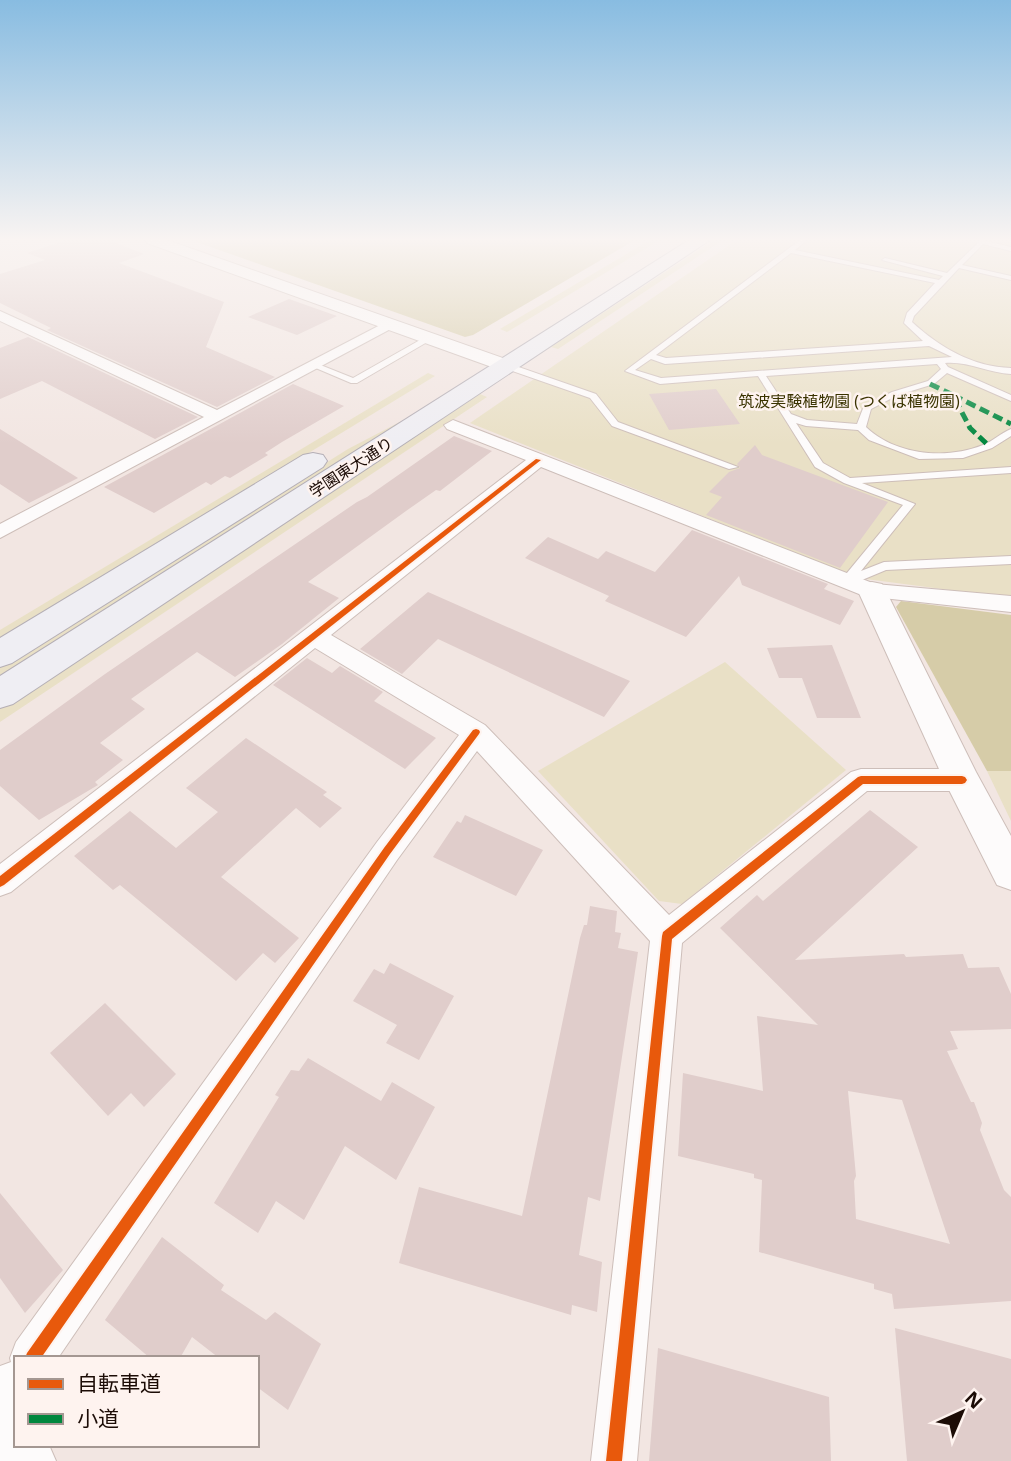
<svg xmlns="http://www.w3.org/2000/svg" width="1011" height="1461" viewBox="0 0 1011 1461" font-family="'Open Sans','Noto Sans JP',sans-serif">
<rect width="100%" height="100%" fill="#f2e6e2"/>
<g fill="#e9e0c6">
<path d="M650 240H660L507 332 500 329Z"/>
<path d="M714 240H723L558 349 551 347Z"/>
<path d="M737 240H1011V598L858 578 470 423Z"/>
<path d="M428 373 435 376 0 641V630Z"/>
<path d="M480 394 487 397 0 722V709Z"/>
<path d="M415 414 0 679V667L348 449Z"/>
<path d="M725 662 846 770 682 904 659 901 538 771Z"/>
<path d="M987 771H1011V821Z"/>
</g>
<g fill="#d6cca8">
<path d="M191 240H635L473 335 465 337Z"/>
<path d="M901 601 1011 615V771H987L896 607Z"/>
</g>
<g fill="#e0cdcb" fill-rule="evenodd">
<path d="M67 240H109L144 254 119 263 224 302 206 347 275 377 217 407 47 330 51 328 0 303V274L45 260 27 253Z"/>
<path d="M289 299 337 316 297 335 248 317Z"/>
<path d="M28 337 198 417 155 439 42 381 0 399V348Z"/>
<path d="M293 384 344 406 282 442 265 453 268 455 230 478 225 476 211 485 206 482 154 513 104 487Z"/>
<path d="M716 389 740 424 669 430 649 394Z"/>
<path d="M0 429 78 478 29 503 0 484Z"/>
<path d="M454 436 492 451 440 491 436 490 406 511 308 582 339 598 282 644 235 677 197 652 131 699 145 709 100 743 123 760 95 782 98 785 39 820 0 786V750L105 674 357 502 367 497Z"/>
<path d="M755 445 762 455 888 502 840 568 706 515 722 497 709 492 729 472 740 468 737 464Z"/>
<path d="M692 530 828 584 824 589 854 601 840 625 742 585 739 576 686 637 605 601 609 596 525 558 548 537 598 559 606 551 655 572Z"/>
<path d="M428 592 630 681 604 717 438 639 402 674 360 649Z"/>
<path d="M832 645 861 718H817L802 678H779L767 648Z"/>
<path d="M307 658 332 673 340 666 383 692 374 701 436 738 405 769 273 685Z"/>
<path d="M246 738 327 792 323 795 342 808 320 828 296 808 221 877 299 938 275 963 263 953 236 981 120 885 113 890 74 856 130 811 176 848 218 812 186 788Z"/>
<path d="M870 810 918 847 795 960 904 954 906 957 963 954 968 968 999 967 1011 994V1029L950 1031 958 1049 947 1051 971 1102H974L982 1123 980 1130 1004 1190 1011 1197V1301L894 1309 892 1294 874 1289V1284L759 1252 762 1180 754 1178V1174L678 1156 683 1073 763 1091 757 1016 818 1025 720 928 757 895 763 901ZM848 1091 902 1100 950 1244 856 1219 854 1181 856 1176Z"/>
<path d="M465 815 543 850 516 896 433 857 457 821 461 823Z"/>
<path d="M590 906 617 911 615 932 621 933 618 948 638 952 600 1201 588 1197 579 1255 602 1262 597 1312 572 1305 571 1315 399 1263 419 1187 522 1216 580 938 584 925H587Z"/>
<path d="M390 963 454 996 419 1060 386 1043 397 1025 353 1001 374 969 384 974Z"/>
<path d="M105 1003 176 1074 144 1107 131 1093 108 1116 50 1053Z"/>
<path d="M308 1058 381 1101 392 1082 435 1107 396 1180 345 1146 304 1220 276 1201 258 1233 214 1203 279 1097 275 1095 291 1070 299 1071Z"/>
<path d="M0 1193 63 1270 25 1313 0 1278Z"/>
<path d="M162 1237 224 1285 221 1290 266 1320 275 1312 321 1344 288 1410 257 1387V1358H219L192 1337 180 1358H150L105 1320Z"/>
<path d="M895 1328 1011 1359V1461H907Z"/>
<path d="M658 1348 829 1397 831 1461H649Z"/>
</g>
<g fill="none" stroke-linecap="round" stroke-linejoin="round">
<g stroke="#cdbeb9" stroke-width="2">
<g id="service">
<path d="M800 240H807L795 250 939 280 943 276 882 260 885 258 947 273 981 240 1011 247V251L983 244 962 265 1011 276V280L959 268 914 316 912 322C939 347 973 367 1011 368V374C988 373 968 361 945 363L948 367 1011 395V401L947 373 934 384 898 395 871 409 866 427C895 455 946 460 983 445 993 441 1001 433 1011 429V436L992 448 963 458 919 459 869 440 858 430 806 426 796 423 823 463 850 478 1011 467V473L862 483 915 504 861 571 884 562 1011 556V564L886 570 850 585H842V579L903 505 844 483 815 467 758 376 660 384 625 371ZM791 253 935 283 907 313 904 323 923 341 666 358 656 355ZM929 346 952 357 661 378 635 370 651 359 665 364ZM937 364 941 369 928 381 892 392 864 406 857 424 807 420 791 414 766 376Z"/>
<path d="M427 336 434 338 357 383H351L311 366 318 364 353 378Z"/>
<path d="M507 363 596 394 618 422 738 467 729 469 612 426 590 398 504 368 503 366Z"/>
</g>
</g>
<g stroke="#cdbeb9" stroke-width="2">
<g id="minor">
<path d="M0 311 217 410 386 322H396L398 325 0 538V524L204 417 0 321Z"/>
<path d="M453 420 875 584 1011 596V612L864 596 541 467 331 635 485 725 669 915 851 772 861 769H962L972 772 976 780 972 788 962 791H867L682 943 637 1461H591L650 941 477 751 397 860 58 1358H16V1421L0 1428V1366L11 1362 10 1358 16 1342 377 842 459 735 315 648 11 892 0 896V864L526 460 447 429 444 425Z"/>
</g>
</g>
<g stroke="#cdbeb9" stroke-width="2">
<g id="tertiary">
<path d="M145 240H167L514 362 517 366 514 370H500L147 243Z"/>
<path d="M872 582 882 584 886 591 976 772 1011 836V890L997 885 944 780 858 591 862 584Z"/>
<path d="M0 1416 16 1422V1445H49L56 1461H0Z"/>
</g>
</g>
<g stroke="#b4aeb5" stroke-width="2">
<g id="primary">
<path d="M689 240H710L13 704 0 708V676Z"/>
<path d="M313 453 323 455 327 461 323 467 12 663 0 667V638L303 455Z"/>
</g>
</g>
<use href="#service" fill="#fdfbfb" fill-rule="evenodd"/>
<use href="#minor" fill="#fdfbfb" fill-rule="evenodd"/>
<use href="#tertiary" fill="#fdfbfb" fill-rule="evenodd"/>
<use href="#primary" fill="#efeef3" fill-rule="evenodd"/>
<g stroke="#00873e" stroke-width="5" stroke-dasharray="10 5" stroke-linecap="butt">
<path d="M930 384 953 395 970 428 989 446"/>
<path d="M953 395 1011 424"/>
</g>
<g stroke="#fef3ef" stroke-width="4">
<g id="cycleway">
<path d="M536 459 541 460 4 885 0 887V876Z"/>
<path d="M476 729 479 730 480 732 479 734 390 854 41 1358H25L27 1353 384 848 473 730Z"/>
<path d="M861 776H962L965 777 967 780 965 783 962 784H863L672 939 622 1461H606L662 936 663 932 858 777Z"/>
</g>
</g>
<use href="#cycleway" fill="#e8590c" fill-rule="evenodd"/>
</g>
<linearGradient id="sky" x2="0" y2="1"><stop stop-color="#88bce1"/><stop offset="0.54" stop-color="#f9f4f2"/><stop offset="1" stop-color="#f9f4f2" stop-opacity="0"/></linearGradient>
<rect width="1011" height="444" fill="url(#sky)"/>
<g text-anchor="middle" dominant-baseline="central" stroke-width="5" stroke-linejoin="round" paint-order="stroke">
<g font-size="16" fill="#3a3300" stroke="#fef3ef">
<text x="849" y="401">筑波実験植物園 (つくば植物園)</text>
</g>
<g font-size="16" fill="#1c0c06" stroke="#fef3ef">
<text transform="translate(351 467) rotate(-33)">学園東大通り</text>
</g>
</g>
<rect x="14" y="1356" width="245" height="91" fill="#fef3ef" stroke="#a49792" stroke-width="2"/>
<rect x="28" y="1379" width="35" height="10" fill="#e8590c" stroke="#a49792" stroke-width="2"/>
<text x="77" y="1391" font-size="21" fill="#1c0c06">自転車道</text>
<rect x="28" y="1414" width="35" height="10" fill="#00873e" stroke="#a49792" stroke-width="2"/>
<text x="77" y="1426" font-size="21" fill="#1c0c06">小道</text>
<g transform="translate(962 1412) rotate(44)" stroke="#fef3ef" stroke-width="5" paint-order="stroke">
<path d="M0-5L12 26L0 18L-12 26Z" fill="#1c0c06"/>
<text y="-10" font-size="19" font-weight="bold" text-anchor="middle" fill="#1c0c06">N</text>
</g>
</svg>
